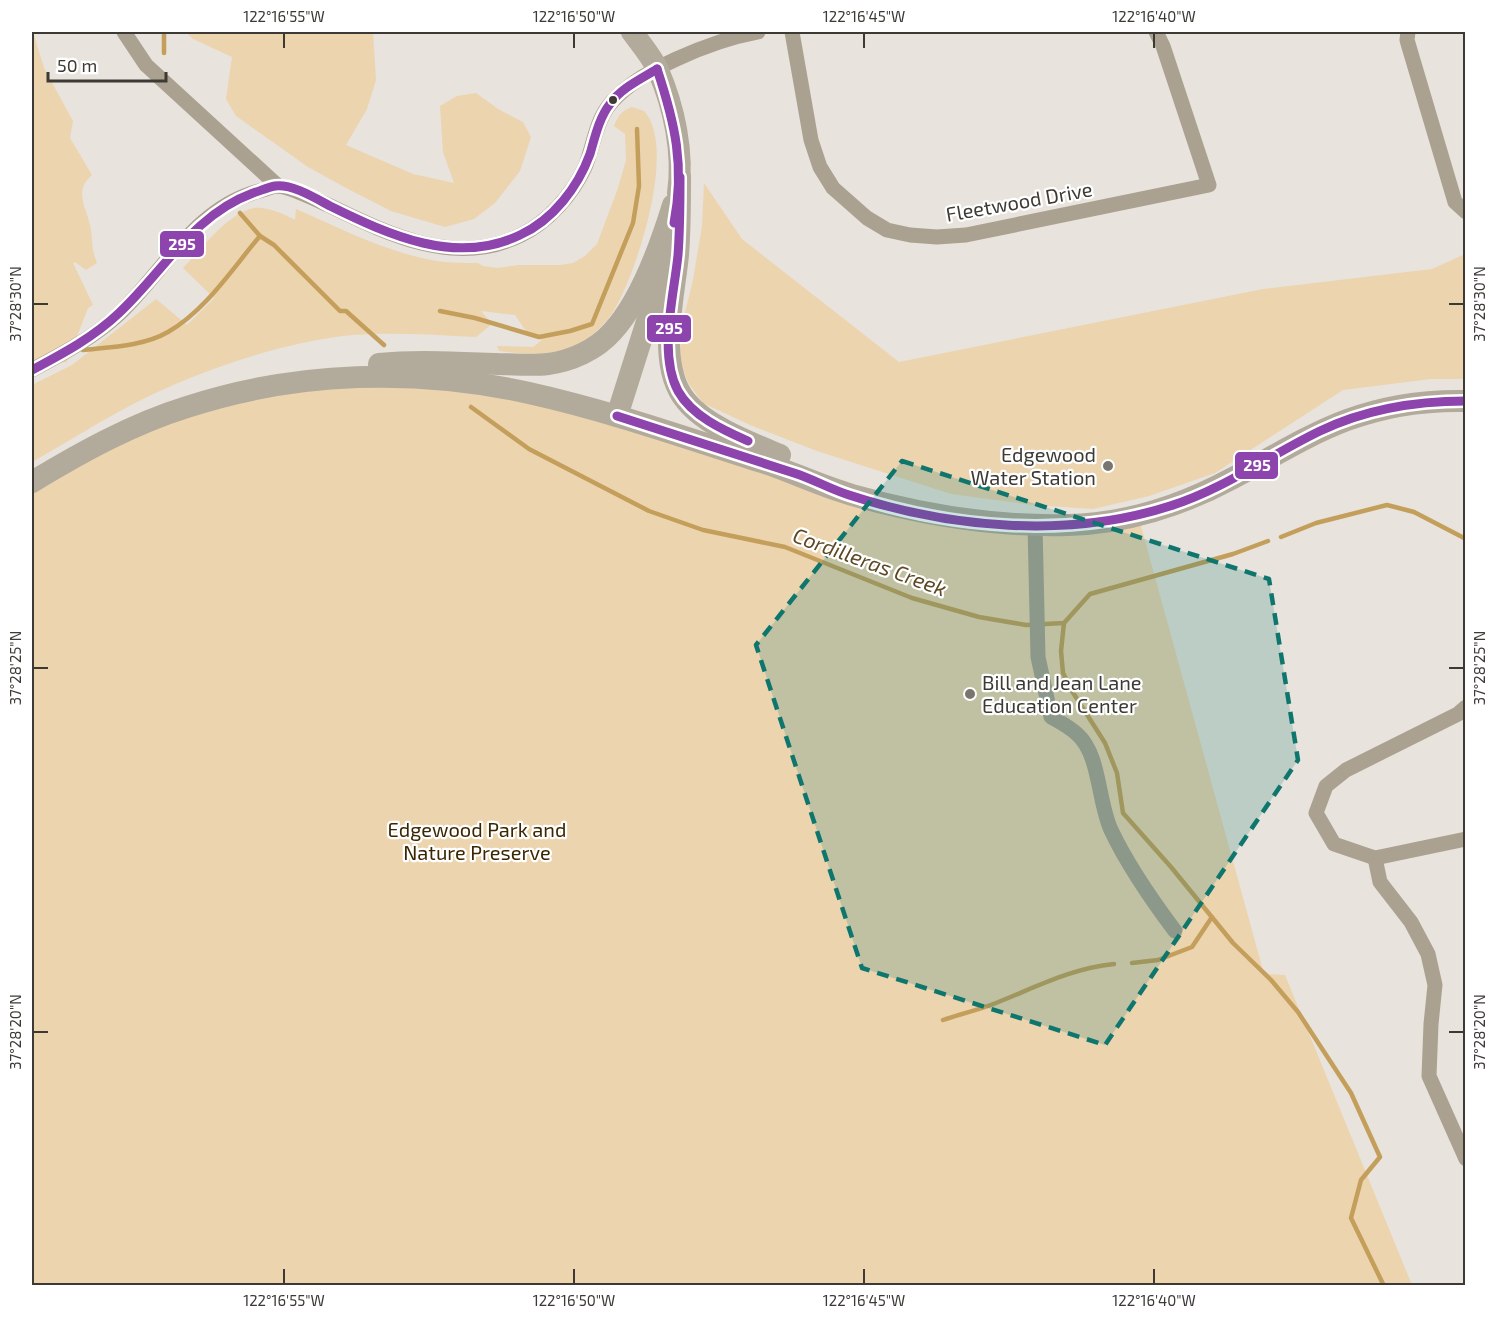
<svg xmlns="http://www.w3.org/2000/svg" width="1497" height="1317" viewBox="0 0 1497 1317" font-family="'Exo 2',sans-serif">
<rect width="100%" height="100%" fill="#e8e3dc"/>
<g fill="#ecd4af">
<path d="M32 32H33L44 68 73 121 70 138 92 175C72 192 88 209 91 230 93 245 91 247 97 263L86 270 75 262 73 263 93 305 88 308 67 362 32 366Z"/>
<path d="M186 32H373L376 80 367 109 346 145 413 174 454 183 443 152 440 106 457 96 476 93 498 109 523 122 531 137 520 171 495 203 474 219 445 227 391 211 348 189 308 167 236 116 226 99 232 57 193 39Z"/>
<path d="M632 107 644 111C678 148 636 275 613 312 606 322 597 332 587 339 560 357 530 355 499 351L497 346 533 347 542 340 526 331 515 315 481 311 492 324 476 337C435 335 394 332 352 335 285 341 195 372 135 403 100 421 66 443 32 462V385L72 365 156 299 187 325 214 298 183 268C201 249 228 213 254 208 266 206 285 214 295 220L296 209C339 228 384 251 431 260 446 263 463 263 478 263L483 266 498 268 519 265H560L573 263 585 256 597 244 618 188 626 160 625 134 614 126C618 116 621 111 632 107Z"/>
<path d="M704 183 742 239 899 362 1263 289 1432 269 1465 254V379H1431L1343 390 1215 473 1149 496 1093 509 1033 505 951 494 817 451 750 425 703 403 689 384 680 364 681 329 693 280 702 226Z"/>
<path d="M486 385 942 517 1138 515 1264 974 1285 975 1412 1285 32 1286V482L75 457 256 390Z"/>
</g>
<g fill="none" stroke-linecap="round" stroke-linejoin="round">
<g stroke="#c49f5b" stroke-width="4.5">
<path d="M164 32V53"/>
<path d="M240 213 260 236 274 245 340 311H346L384 345"/>
<path d="M440 311 475 318 539 337 570 331 592 324 633 223 639 186 637 129"/>
<path d="M83 350C111 347 144 346 168 332 206 310 232 269 260 236"/>
<path d="M471 407 529 449 649 511 703 530 785 547 912 598 979 617 1026 625 1064 623 1090 594 1233 554 1268 541"/>
<path d="M1281 537 1316 523 1387 505 1414 512 1466 539"/>
<path d="M1064 623 1061 651 1063 673 1072 691 1105 743 1117 773 1123 813 1171 867 1233 943 1271 980 1298 1012 1351 1093 1380 1157 1361 1180 1351 1218 1384 1286"/>
<path d="M1132 963 1158 960 1192 947 1212 917"/>
<path d="M943 1020C960 1014 979 1010 996 1003 1034 988 1072 968 1114 964"/>
</g>
<g stroke="#aba191" stroke-width="15">
<path d="M124 32 146 65 278 186"/>
<path d="M792 32 811 140 820 167 833 188 867 218 887 230 910 235 937 237 966 235 1209 185 1163 46 1156 32"/>
<path d="M1408 32 1407 40 1455 202 1466 212"/>
<path d="M32 370C62 354 93 338 119 314 164 271 195 208 259 191 265 190 272 186 277 186 288 186 317 200 328 205 388 234 455 268 521 235 548 222 572 195 585 167 593 148 595 125 607 108 633 71 715 40 758 32"/>
<path d="M1035 525 1038 657 1051 717C1060 722 1070 727 1078 735 1100 755 1098 802 1111 830 1128 866 1151 899 1175 931"/>
<path d="M1466 707 1458 714 1346 770 1326 786 1316 813 1334 844 1375 858 1466 839"/>
<path d="M1375 858 1380 882 1411 922 1428 954 1435 985 1431 1024 1429 1076 1466 1159"/>
</g>
<g stroke="#b2aa9b" stroke-width="22">
<path d="M632 32C641 44 652 57 658 70 674 107 684 153 678 193"/>
<path d="M680 177C680 203 680 229 678 255 674 298 656 365 686 401 706 426 751 443 780 455"/>
<path d="M379 364C419 360 458 363 498 364 514 364 531 366 548 364 571 361 596 350 612 332 640 302 661 244 673 205"/>
<path d="M617 416 667 258"/>
<path d="M32 482C80 453 132 424 187 407 297 371 417 368 529 393 610 411 689 439 768 464 796 474 824 487 852 495 923 515 995 527 1068 525 1125 524 1183 505 1233 478 1271 458 1307 435 1347 420 1385 406 1425 400 1466 401"/>
</g>
<g stroke="#fff" stroke-width="14">
<g id="bus-1">
<path d="M657 69C675 123 685 166 674 223"/>
<path d="M680 177C680 203 680 229 678 255 674 296 658 353 678 391 692 416 723 430 748 441"/>
<path d="M32 370C62 354 94 337 119 313 164 271 193 215 253 193 260 191 268 187 275 186 293 184 315 198 330 206 389 235 456 266 520 235 553 220 578 187 590 154 595 137 599 118 610 104 621 88 641 79 657 69"/>
<path d="M617 416C676 435 735 454 794 473 813 479 830 489 849 495 950 528 1068 539 1170 506 1224 489 1270 455 1320 431 1366 409 1415 401 1466 401"/>
</g>
</g>
<use href="#bus-1" stroke="#8e44ad" stroke-width="9"/>
</g>
<path fill="#0f766e" fill-opacity="0.2" stroke="#0f766e" stroke-width="4.5" stroke-dasharray="12 8" stroke-linejoin="round" d="M902 461 1269 579 1298 760 1105 1045 862 968 756 645Z"/>
<path fill="none" stroke="#3d3a35" stroke-width="2" d="M284 33V48M574 33V48M864 33V48M1154 33V48M33 304H48M1449 304H1464M33 668H48M1449 668H1464M33 1032H48M1449 1032H1464M284 1269V1284M574 1269V1284M864 1269V1284M1154 1269V1284"/>
<circle fill="#3d3a35" stroke="#fff" stroke-width="2" cx="613" cy="100" r="5"/>
<g fill="#79756f" stroke="#fff" stroke-width="2">
<circle cx="1108" cy="466" r="6"/>
<circle cx="970" cy="694" r="6"/>
</g>
<g text-anchor="middle" dominant-baseline="central" stroke-width="4.5" stroke-linejoin="round" paint-order="stroke">
<g font-size="20" fill="#3d3a35" stroke="#fff">
<text transform="translate(1019 201) rotate(-10)">Fleetwood Drive</text>
</g>
<g font-size="20" fill="#3d3a35" stroke="#fff" text-anchor="end">
<text x="1096" y="454">Edgewood<tspan x="1096" dy="23">Water Station</tspan></text>
<text x="982" y="682" text-anchor="start">Bill and Jean Lane<tspan x="982" dy="23">Education Center</tspan></text>
</g>
<g font-size="20" fill="#3a2600" stroke="#fff">
<text x="477" y="829">Edgewood Park and<tspan x="477" dy="23">Nature Preserve</tspan></text>
</g>
<g font-size="21" font-style="italic" fill="#5e4824" stroke="#fff">
<text transform="translate(870 561) rotate(20)">Cordilleras Creek</text>
</g>
</g>
<g stroke="#fff" stroke-width="2">
<rect x="159" y="230" width="46" height="28" rx="6" fill="#8e44ad"/>
<rect x="646" y="314" width="46" height="29" rx="6" fill="#8e44ad"/>
<rect x="1234" y="451" width="45" height="29" rx="6" fill="#8e44ad"/>
</g>
<g font-size="16" text-anchor="middle" font-weight="bold" fill="#fff">
<text x="182" y="250">295</text>
<text x="669" y="334">295</text>
<text x="1257" y="471">295</text>
</g>
<rect width="1497" height="1317" fill="none" stroke="#ffffff" stroke-width="66"/>
<path d="M48 72v9h118v-9" fill="none" stroke="#3d3a35" stroke-width="3"/>
<text x="57" y="72" font-size="18" fill="#3d3a35" stroke="#ffffff" stroke-width="4.5" paint-order="stroke">50 m</text>
<rect x="33" y="33" width="1431" height="1251" fill="none" stroke="#3d3a35" stroke-width="2"/>
<g font-size="15" text-anchor="middle" fill="#3d3a35">
<text x="284" y="22">122°16'55"W</text>
<text x="574" y="22">122°16'50"W</text>
<text x="864" y="22">122°16'45"W</text>
<text x="1154" y="22">122°16'40"W</text>
<text transform="translate(16 304) rotate(-90)" y="5">37°28'30"N</text>
<text transform="translate(1480 304) rotate(-90)" y="5">37°28'30"N</text>
<text transform="translate(16 668) rotate(-90)" y="5">37°28'25"N</text>
<text transform="translate(1480 668) rotate(-90)" y="5">37°28'25"N</text>
<text transform="translate(16 1032) rotate(-90)" y="5">37°28'20"N</text>
<text transform="translate(1480 1032) rotate(-90)" y="5">37°28'20"N</text>
<text x="284" y="1306">122°16'55"W</text>
<text x="574" y="1306">122°16'50"W</text>
<text x="864" y="1306">122°16'45"W</text>
<text x="1154" y="1306">122°16'40"W</text>
</g>
</svg>
